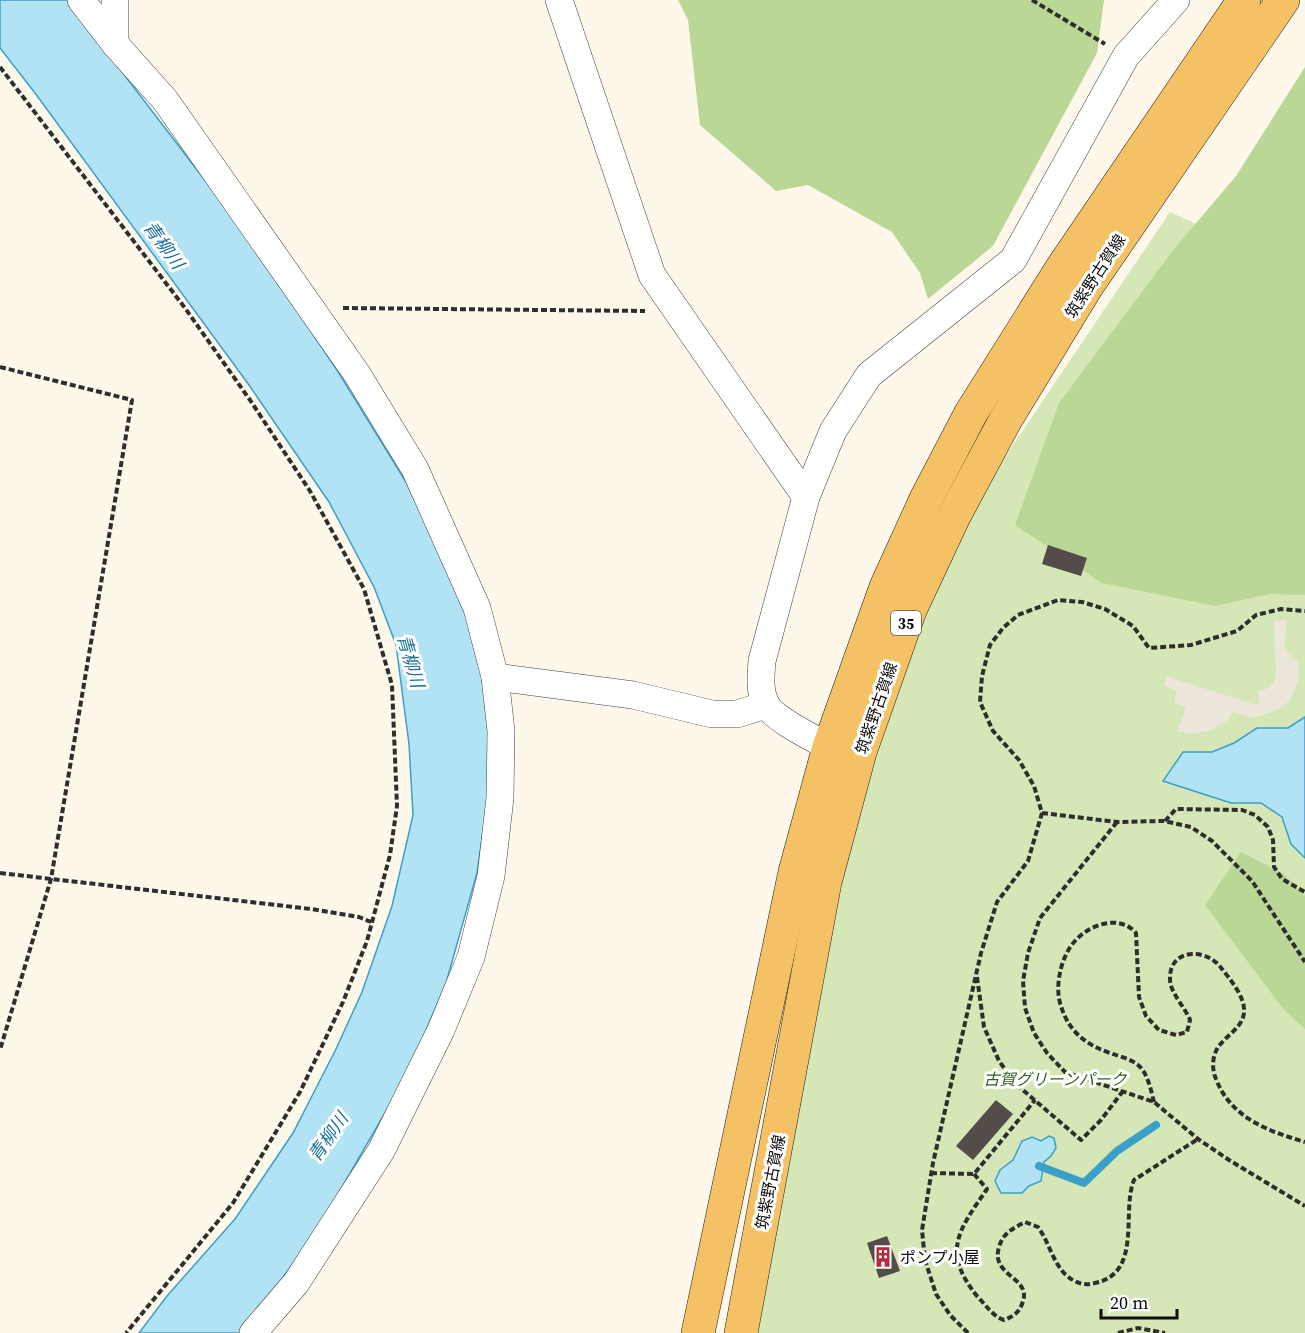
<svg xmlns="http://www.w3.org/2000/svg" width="1305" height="1333" viewBox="0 0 1305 1333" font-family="'Source Serif 4','Noto Sans JP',serif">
<rect width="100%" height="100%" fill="#fef8eb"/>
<path fill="#d5e7b6" d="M1170 212 1305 273V1333H751L845 848 955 531Z"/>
<g fill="#bbd796">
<path d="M678 0H1104L1097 53 993 246 928 299 920 273 892 232 808 185 776 191 700 125 688 20Z"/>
<path d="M1305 67V595L1270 594 1215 606 1102 583 1015 525 1059 403 1174 249 1236 176Z"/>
<path d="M1241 852 1284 874 1305 896V1029L1284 1010 1205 905Z"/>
</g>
<path fill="#ede6db" d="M1287 620 1284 649 1298 663 1299 679 1290 700 1280 709 1253 718 1233 712 1229 719 1212 730 1190 734 1178 731 1186 707 1174 703 1177 690 1164 686 1166 676 1253 704H1260L1258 692 1268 688 1274 682 1276 674 1274 621Z"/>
<g fill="#b1e3f4" stroke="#3ba0c9" stroke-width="1.5">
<path d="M0 0H67L240 226 337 370 406 482 441 554 469 624 489 704 490 783 477 873 446 983 407 1075 320 1225 277 1286 239 1333H139L167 1296 235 1219 293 1133 336 1049 362 992 392 906 413 815 409 744 396 645 374 587 329 502 249 385 35 93 0 48Z"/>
<path d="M1305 717V858L1291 844 1282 817 1261 803H1231L1163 781 1183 752H1212L1234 743 1257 728H1288Z"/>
<path d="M1049 1136 1054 1138 1056 1148 1051 1156 1044 1162 1041 1181 1029 1186 1022 1193H1001L995 1181 1000 1170 1013 1160 1022 1141 1032 1137 1041 1141Z"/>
</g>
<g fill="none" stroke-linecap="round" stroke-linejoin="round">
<path stroke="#3ba0c9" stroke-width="8" d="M1039 1166 1084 1183 1117 1151 1156 1125"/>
</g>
<g fill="#544c48">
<path d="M1048 545 1087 558 1081 576 1042 564Z"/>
<path d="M996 1100 1013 1114 973 1160 956 1146Z"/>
<path d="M887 1236 900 1271 879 1278 867 1243Z"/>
</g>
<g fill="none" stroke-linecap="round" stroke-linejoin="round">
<g stroke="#3f3f3f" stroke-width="28">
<g id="minor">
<path d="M81 0 115 44 165 100 357 374 415 469 477 608 495 677 501 731 500 798 491 876 471 957 441 1030 381 1151 296 1283 253 1333"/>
<path d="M559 0 652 275 806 497 762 661C761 675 759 691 766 704 772 718 815 739 829 747"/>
<path d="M115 44V0"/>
<path d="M806 497 833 431 869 375 1013 260 1126 56 1176 0"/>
<path d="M495 677 633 695 712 714H737L766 705"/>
</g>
</g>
<g stroke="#1d1d1d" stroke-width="34">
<g id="primary">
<path d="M698 1333 795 872 829 747 886 587 926 499 971 413 1062 268 1244 0"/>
<path d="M741 1333 825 882 860 752 910 610 954 516 1006 419 1087 286 1283 0"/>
</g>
</g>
<g stroke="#2e2e2e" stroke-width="4" stroke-dasharray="6 3" stroke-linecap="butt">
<path d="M1032 0 1105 44"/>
<path d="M0 67 185 308 250 400 310 491 364 589 392 685 397 806 390 855 367 941 343 1002 300 1092 233 1203 126 1333"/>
<path d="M343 308 645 311"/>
<path d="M0 367 132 400 51 879 0 1050"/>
<path d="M1042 813 1117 822 1164 821 1191 827 1212 841 1252 881 1305 962"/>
<path d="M1165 821 1176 809 1242 810 1255 815 1268 827 1273 840 1274 867 1282 879 1305 892"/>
<path d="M1117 822 1040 918 1028 953 1023 981 1025 1008 1034 1033 1047 1053 1065 1072 1154 1102 1198 1139 1229 1160 1305 1206"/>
<path d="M0 873 311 909 359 917 371 922"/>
<path d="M977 977 984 1027 999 1061 1017 1085 1081 1140 1101 1120 1123 1091"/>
<path d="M1154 1102C1151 1091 1148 1073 1138 1065 1131 1059 1121 1057 1113 1054 1088 1046 1069 1033 1061 1006 1054 987 1061 956 1075 941 1090 924 1120 914 1136 933L1139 997 1146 1016 1159 1030 1176 1035 1187 1032 1190 1020C1185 1007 1170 993 1170 979 1169 948 1207 947 1222 969 1230 979 1243 995 1244 1008 1246 1027 1225 1035 1217 1049 1212 1058 1212 1070 1216 1079 1231 1118 1268 1131 1305 1142"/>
<path d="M931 1173 974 1174 1035 1100"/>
<path d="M974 1174 987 1189C959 1230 941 1251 977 1296 986 1305 992 1316 1004 1320 1014 1316 1020 1312 1023 1301 1031 1277 990 1276 999 1247 1003 1233 1012 1229 1025 1222L1038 1227C1049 1242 1053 1263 1066 1275 1075 1283 1084 1286 1095 1283 1143 1273 1121 1212 1134 1180L1198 1139"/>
<path d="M968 1333 950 1315 936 1294 925 1260 922 1230 933 1163 981 953 997 902 1028 861 1042 813 1034 786 1019 760 993 731 980 702 982 676 990 645 1003 628 1018 615 1058 600 1082 602 1105 609 1133 626 1149 648 1191 645 1237 631 1256 615 1281 609 1305 611"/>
<path d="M1118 1333 1138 1328 1165 1333"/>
</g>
<use href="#minor" stroke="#fff" stroke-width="27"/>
<use href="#primary" stroke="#f4c165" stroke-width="33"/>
</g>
<defs>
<g id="building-bare" transform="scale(1.62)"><path d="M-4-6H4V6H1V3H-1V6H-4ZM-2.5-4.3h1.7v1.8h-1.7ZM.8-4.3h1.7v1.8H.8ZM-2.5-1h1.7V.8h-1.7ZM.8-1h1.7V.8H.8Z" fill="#b7293f" stroke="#fff" stroke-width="2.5" paint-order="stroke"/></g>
</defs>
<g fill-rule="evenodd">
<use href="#building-bare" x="883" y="1257"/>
</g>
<g text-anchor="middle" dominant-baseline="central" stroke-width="6" stroke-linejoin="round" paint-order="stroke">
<rect fill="#fff" stroke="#555" stroke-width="1.5" x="891" y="611" width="30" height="24" rx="4.5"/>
<g font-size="15" font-weight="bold" fill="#0c0c0c">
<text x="906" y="623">35</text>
</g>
<g font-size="16" fill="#0c0c0c" stroke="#fff">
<text transform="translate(1095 276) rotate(-57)">筑紫野古賀線</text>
<text transform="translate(876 708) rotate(-71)">筑紫野古賀線</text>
<text transform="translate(770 1182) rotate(-79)">筑紫野古賀線</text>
</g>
<g font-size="16" font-style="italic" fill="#34611f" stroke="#fff">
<text x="1055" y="1079">古賀グリーンパーク</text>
</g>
<g font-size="16" fill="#0c0c0c" stroke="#fff" text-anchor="start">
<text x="900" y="1257">ポンプ小屋</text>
</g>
<g font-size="18" font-style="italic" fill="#1a7099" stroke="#fff">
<text transform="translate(164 245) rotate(54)">青柳川</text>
<text transform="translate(411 661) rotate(74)">青柳川</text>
<text transform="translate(328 1137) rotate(-55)">青柳川</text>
</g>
</g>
<path d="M1101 1309v9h76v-9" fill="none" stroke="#0c0c0c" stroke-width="3"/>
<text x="1110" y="1309" font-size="18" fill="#0c0c0c" stroke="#ffffff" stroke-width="4.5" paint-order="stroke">20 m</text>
</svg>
